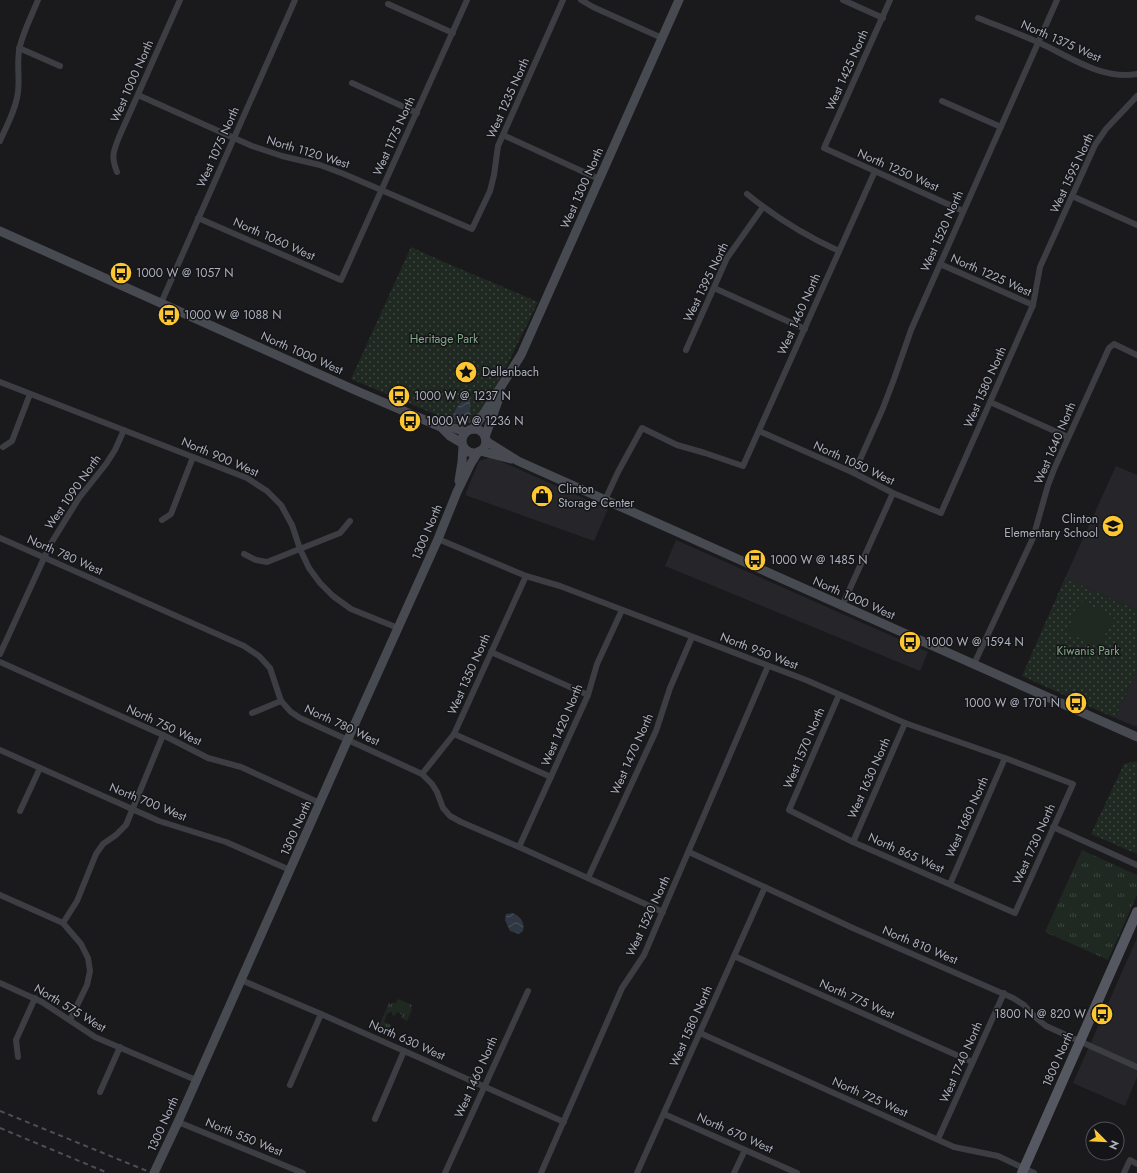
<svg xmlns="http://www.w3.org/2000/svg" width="1137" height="1173" viewBox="0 0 1137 1173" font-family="Jost,sans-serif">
<defs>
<pattern id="grass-tufts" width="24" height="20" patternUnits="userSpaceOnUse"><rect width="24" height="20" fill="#1f2821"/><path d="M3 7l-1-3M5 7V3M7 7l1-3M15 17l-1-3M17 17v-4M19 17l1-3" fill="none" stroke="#3d453f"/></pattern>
<pattern id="park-dots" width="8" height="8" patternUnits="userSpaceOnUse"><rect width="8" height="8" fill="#1f2821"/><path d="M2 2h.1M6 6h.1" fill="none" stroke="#3d453f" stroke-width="1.8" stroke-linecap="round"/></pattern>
<pattern id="water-waves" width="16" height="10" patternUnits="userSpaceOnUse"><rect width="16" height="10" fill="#2f3842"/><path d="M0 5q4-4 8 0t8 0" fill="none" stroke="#4a525b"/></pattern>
</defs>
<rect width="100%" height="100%" fill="#1a1a1d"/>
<g fill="#26262a">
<path d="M491 457 608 509 594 541 465 495 479 461Z"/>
<path d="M1116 466 1137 475V610L1065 578Z"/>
<path d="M676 540 928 652 920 671 665 566Z"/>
<path d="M1137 670V727L1115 718Z"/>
<path d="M1137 938V1077L1125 1106 1073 1083Z"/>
</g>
<g fill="url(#grass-tufts)">
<path d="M1082 850 1137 875V895L1108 960 1045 932Z"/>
<path d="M398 999 412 1005 411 1008 412 1009 407 1021 401 1018 402 1015 397 1012 395 1016 392 1015V1012H391L387 1014 384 1022 391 1025 390 1028 394 1031 393 1035 378 1028 389 1003 392 1004 393 1002 396 1003Z"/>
</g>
<g fill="url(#park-dots)">
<path d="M411 247C453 267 496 283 538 302L499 382 478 419 463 426 351 379Z"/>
<path d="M1065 578 1137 610V670L1115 718 1022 676Z"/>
<path d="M1137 761V854L1091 834 1124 764Z"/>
</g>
<path fill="#1f2821" d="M1081 601 1114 617 1099 647 1069 633 1068 628Z"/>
<g fill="url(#water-waves)">
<path d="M470 398V420C464 425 459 421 452 418 457 407 458 402 470 398Z"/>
<path d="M513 913C520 917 525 921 523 931L519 934 510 931 505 920 506 914Z"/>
</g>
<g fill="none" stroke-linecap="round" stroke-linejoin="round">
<g stroke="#3d3d44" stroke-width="6">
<path d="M581 0 593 7 662 38"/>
<path d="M843 0 883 18"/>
<path d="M890 0 824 148 963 211"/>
<path d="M388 4 453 33"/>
<path d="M978 18C998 26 1020 34 1040 43 1070 57 1102 80 1137 74"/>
<path d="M19 48 60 66"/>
<path d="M352 83 417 113"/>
<path d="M138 95 252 146 282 156 320 165 344 174 472 229 490 191 494 175 498 146 563 0"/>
<path d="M942 101 1001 127"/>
<path d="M503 135 599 179"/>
<path d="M0 141C7 125 16 109 18 92 20 77 16 60 20 46 24 30 32 15 38 0"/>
<path d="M117 172C111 157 113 152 119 137L180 0"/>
<path d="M747 194C775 217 806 236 839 251"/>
<path d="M1072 196 1137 225"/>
<path d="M198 218 341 280 467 0"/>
<path d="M940 264 1033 305"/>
<path d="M714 288 805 329"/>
<path d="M161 303 295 0"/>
<path d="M686 350 727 258 763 207"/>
<path d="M0 382 247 478 267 491 281 505 292 525 300 549 309 568 320 583 333 596 351 609 398 628"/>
<path d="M990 402 1068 437"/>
<path d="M759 431 854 473 893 493 941 513 1033 305 1040 267 1095 145 1106 129 1137 96"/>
<path d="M3 447 12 441 30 394"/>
<path d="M854 473 883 408 894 379 911 330 926 296 1057 0"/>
<path d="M605 500 618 472 642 428 677 445 705 453 743 466 875 171"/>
<path d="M162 520 171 514 193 457"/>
<path d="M0 538 244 646 259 656 270 668 281 701 291 712 300 718 422 774 432 784 437 792 443 808 450 816 461 822 519 847 663 912"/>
<path d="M438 539 526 576 560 586 806 680 905 723 1005 758 1073 784 1015 913 853 842 789 810 839 695"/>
<path d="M244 554 256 560 267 562 340 533 350 521"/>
<path d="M842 606 893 493"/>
<path d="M491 652 588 695"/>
<path d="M0 654 50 545 79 498 106 464 115 450 124 430"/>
<path d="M0 662 163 735 208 758 241 767 320 803"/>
<path d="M974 664 1033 538 1048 485 1055 467 1109 348 1114 344 1137 355"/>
<path d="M252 713 281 701"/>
<path d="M454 734 551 777"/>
<path d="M0 750 159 821 226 842 290 870"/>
<path d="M422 774 454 734 526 576"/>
<path d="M20 811 40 768"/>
<path d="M1053 827 1137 865"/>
<path d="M853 842 905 723"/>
<path d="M519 847 588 695 597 664 622 610"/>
<path d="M689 852 855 929 1013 998 1024 1005 1035 1017 1046 1026 1137 1067"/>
<path d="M588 878 656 731 670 688 692 637"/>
<path d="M950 884 1005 758"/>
<path d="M0 895 63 923 81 944 88 958 90 971 87 985 70 1020"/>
<path d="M63 923 77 901 96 854 103 844 116 835 126 825 163 735"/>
<path d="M734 956 972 1062"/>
<path d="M241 980 321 1014 564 1122"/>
<path d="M0 983 42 1002 95 1037 196 1080"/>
<path d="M700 1033 954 1147 998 1156 1034 1173"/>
<path d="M18 1057 16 1040 35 998"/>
<path d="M290 1085 321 1014"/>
<path d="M100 1092 120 1047"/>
<path d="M664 1114 797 1173"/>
<path d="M375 1119 404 1051"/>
<path d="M178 1122 303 1173"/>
<path d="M938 1139 1004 993"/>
<path d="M445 1173 528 991"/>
<path d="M541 1173 622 988 644 955 768 666"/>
<path d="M637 1173 765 887"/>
<path d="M734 1173 745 1150"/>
<path d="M1124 1173 1130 1160 1137 1164"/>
</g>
<g stroke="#484a52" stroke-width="9">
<path d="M0 231 357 391 441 427 454 428 466 432"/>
<path d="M441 427 450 436 462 443"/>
<path d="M473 429 481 418 521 355 679 0"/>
<circle cx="474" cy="441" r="12"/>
<path d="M485 437 499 398"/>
<path d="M486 441 518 461 1137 737"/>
<path d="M480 451 511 459"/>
<path d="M459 481 462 462 463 447"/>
<path d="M154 1173 178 1122 348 739 438 539 457 492 470 465 478 452"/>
</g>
<path stroke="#565861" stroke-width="10" d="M1022 1173 1137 912"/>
<g stroke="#4d4f57" stroke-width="2" stroke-dasharray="5 4" stroke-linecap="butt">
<path d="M0 1111 152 1173"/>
<path d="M0 1128 108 1173"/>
</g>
</g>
<defs>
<g id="bus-disc" transform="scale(1.15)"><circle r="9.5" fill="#fdc731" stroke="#151518"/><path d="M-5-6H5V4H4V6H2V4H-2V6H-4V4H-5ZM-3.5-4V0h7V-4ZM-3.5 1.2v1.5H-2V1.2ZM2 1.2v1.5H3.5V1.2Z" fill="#111"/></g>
<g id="sight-disc" transform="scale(1.15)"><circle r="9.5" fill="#fdc731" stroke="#151518"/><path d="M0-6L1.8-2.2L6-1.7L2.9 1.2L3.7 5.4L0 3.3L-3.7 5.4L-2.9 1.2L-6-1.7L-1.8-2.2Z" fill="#111"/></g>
<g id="shop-disc" transform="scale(1.15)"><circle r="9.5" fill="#fdc731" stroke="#151518"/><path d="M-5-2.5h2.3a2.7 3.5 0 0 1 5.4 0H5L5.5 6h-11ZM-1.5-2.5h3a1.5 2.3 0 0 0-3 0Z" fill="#111"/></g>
<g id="school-disc" transform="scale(1.15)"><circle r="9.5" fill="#fdc731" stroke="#151518"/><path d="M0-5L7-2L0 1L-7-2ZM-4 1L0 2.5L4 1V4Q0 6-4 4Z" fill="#111"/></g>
</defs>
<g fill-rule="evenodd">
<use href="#bus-disc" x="121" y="273"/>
<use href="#bus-disc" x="169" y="315"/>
<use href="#sight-disc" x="466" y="372"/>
<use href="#bus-disc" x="399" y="396"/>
<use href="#bus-disc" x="410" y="421"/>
<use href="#shop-disc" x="542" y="496"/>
<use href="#school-disc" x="1113" y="526"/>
<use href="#bus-disc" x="755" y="560"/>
<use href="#bus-disc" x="910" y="642"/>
<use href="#bus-disc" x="1076" y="703"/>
<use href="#bus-disc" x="1102" y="1014"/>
</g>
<g text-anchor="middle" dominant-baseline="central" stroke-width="3" stroke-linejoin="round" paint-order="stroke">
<g font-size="12" fill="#acb0bd" stroke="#151518">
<text transform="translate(1061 41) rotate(24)">North 1375 West</text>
<text transform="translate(847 70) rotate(-66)">West 1425 North</text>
<text transform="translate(132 81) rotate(-66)">West 1000 North</text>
<text transform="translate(508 98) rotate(-66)">West 1235 North</text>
<text transform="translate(394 136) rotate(-66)">West 1175 North</text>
<text transform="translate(218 147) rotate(-66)">West 1075 North</text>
<text transform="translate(308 152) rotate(17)">North 1120 West</text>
<text transform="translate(898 170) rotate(24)">North 1250 West</text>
<text transform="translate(1072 173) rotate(-65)">West 1595 North</text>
<text transform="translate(582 188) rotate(-66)">West 1300 North</text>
<text transform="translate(942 231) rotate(-66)">West 1520 North</text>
<text transform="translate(274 239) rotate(24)">North 1060 West</text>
<text transform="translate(991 275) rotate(24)">North 1225 West</text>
<text transform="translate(706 282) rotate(-64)">West 1395 North</text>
<text transform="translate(799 314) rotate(-66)">West 1460 North</text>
<text transform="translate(302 353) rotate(24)">North 1000 West</text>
<text transform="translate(985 387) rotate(-66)">West 1580 North</text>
<text transform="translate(1055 443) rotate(-67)">West 1640 North</text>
<text transform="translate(220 457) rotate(23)">North 900 West</text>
<text transform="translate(854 463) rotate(25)">North 1050 West</text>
<text transform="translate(73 492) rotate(-55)">West 1090 North</text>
<text transform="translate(427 532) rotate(-67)">1300 North</text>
<text transform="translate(65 555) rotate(24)">North 780 West</text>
<text transform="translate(854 598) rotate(24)">North 1000 West</text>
<text transform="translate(759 651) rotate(21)">North 950 West</text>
<text transform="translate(469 674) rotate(-66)">West 1350 North</text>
<text transform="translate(164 725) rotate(25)">North 750 West</text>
<text transform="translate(342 725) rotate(25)">North 780 West</text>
<text transform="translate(562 725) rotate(-67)">West 1420 North</text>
<text transform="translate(804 748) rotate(-67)">West 1570 North</text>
<text transform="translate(632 754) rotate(-66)">West 1470 North</text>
<text transform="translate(869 778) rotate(-66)">West 1630 North</text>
<text transform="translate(148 802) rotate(22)">North 700 West</text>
<text transform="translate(967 817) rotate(-66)">West 1680 North</text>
<text transform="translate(296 828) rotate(-66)">1300 North</text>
<text transform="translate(1034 844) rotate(-66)">West 1730 North</text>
<text transform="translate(906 853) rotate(24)">North 865 West</text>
<text transform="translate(648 916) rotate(-65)">West 1520 North</text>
<text transform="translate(920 945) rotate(23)">North 810 West</text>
<text transform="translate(857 999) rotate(24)">North 775 West</text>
<text transform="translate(70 1008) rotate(31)">North 575 West</text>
<text transform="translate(691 1026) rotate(-66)">West 1580 North</text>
<text transform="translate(407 1040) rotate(24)">North 630 West</text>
<text transform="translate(1058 1059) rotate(-66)">1800 North</text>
<text transform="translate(961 1062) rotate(-66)">West 1740 North</text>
<text transform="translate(476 1077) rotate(-66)">West 1460 North</text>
<text transform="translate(870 1097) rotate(24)">North 725 West</text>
<text transform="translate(163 1124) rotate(-66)">1300 North</text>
<text transform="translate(735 1133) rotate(24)">North 670 West</text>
<text transform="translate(244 1137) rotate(22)">North 550 West</text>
</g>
<g font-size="12" fill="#acb0bd" stroke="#151518" text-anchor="start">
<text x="136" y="273">1000 W @ 1057 N</text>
<text x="184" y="315">1000 W @ 1088 N</text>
<text x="482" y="372">Dellenbach</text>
<text x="414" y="396">1000 W @ 1237 N</text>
<text x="426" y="421">1000 W @ 1236 N</text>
<text x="558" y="489">Clinton<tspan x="558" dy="14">Storage Center</tspan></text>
<text x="1098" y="519" text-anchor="end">Clinton<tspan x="1098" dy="14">Elementary School</tspan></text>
<text x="770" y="560">1000 W @ 1485 N</text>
<text x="926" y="642">1000 W @ 1594 N</text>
<text x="1060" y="703" text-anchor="end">1000 W @ 1701 N</text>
<text x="1086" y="1014" text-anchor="end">1800 N @ 820 W</text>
</g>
<g font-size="12" fill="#82a987" stroke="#151518">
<text x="444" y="339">Heritage Park</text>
<text x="1088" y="651">Kiwanis Park</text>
</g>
</g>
<g transform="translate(1105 1141) rotate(114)"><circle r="19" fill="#151518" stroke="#51535a"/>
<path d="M0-3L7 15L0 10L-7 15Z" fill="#fdc731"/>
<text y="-6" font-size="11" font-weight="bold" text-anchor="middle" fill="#acb0bd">N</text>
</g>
</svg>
